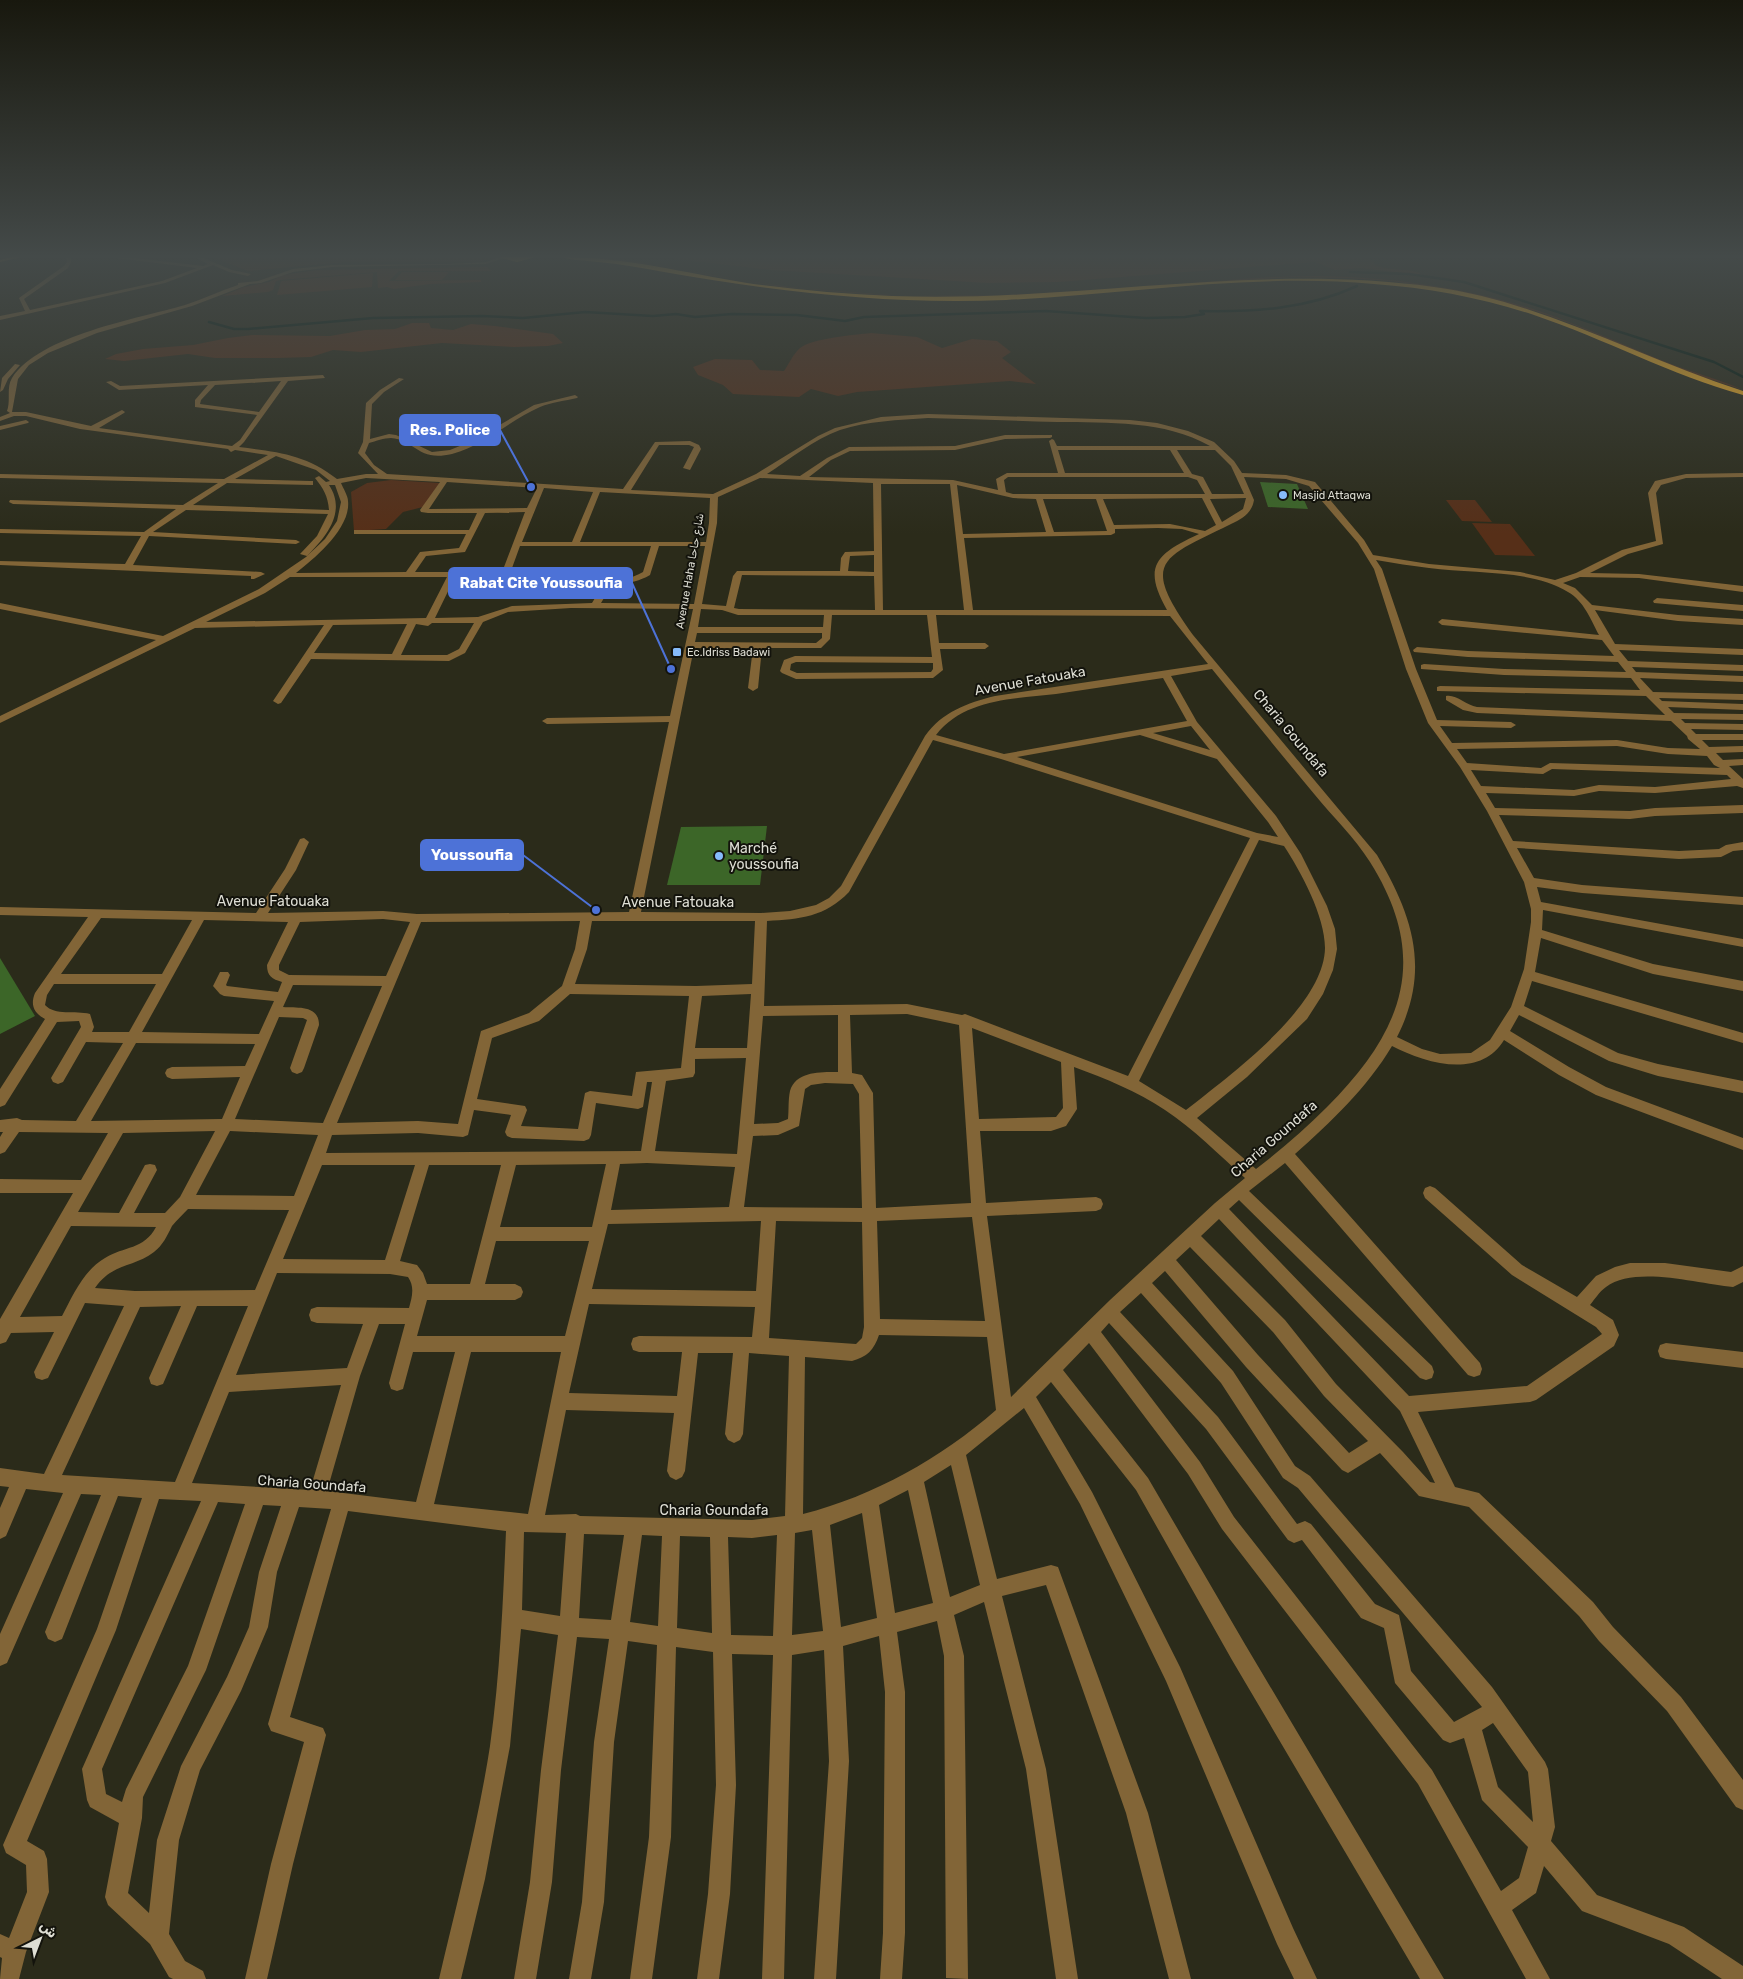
<svg xmlns="http://www.w3.org/2000/svg" width="1743" height="1979" viewBox="0 0 1743 1979" font-family="Rubik,Vazirmatn,sans-serif">
<rect width="100%" height="100%" fill="#2b2b1a"/>
<g fill="#562f18">
<path d="M212 257H484L491 258 479 262H345L248 271Z"/>
<path d="M587 257C635 258 681 271 728 278 788 288 849 294 910 296 1001 298 1091 290 1182 284 1227 280 1273 276 1318 276 1392 277 1469 288 1539 311 1582 326 1624 345 1666 362 1690 372 1720 379 1743 390L1681 370 1569 323 1535 311 1462 292 1392 281 1348 278 1291 277 1028 295 905 296 782 287 654 265Z"/>
<path d="M660 257 1361 258 1375 261 1374 264C1388 273 1409 266 1423 275L1360 268 1335 270 1315 262 1058 282 988 283 771 270Z"/>
<path d="M487 267 492 271H399L389 281 481 280V282L430 284 394 289 387 287 378 288 377 272 280 280 276 281 273 290 268 292 222 296 244 287 269 282 283 275 317 270Z"/>
<path d="M402 272H449L442 280H395Z"/>
<path d="M373 273 372 287 277 295 281 281Z"/>
<path d="M412 323H429L431 328 453 330 471 324 495 326 553 334 563 343 548 346 514 347 442 343 361 352 333 350 311 357 278 358H215L188 354 124 361 105 359 116 354 143 349 193 345 228 338 252 335 330 336 365 330 395 329Z"/>
<path d="M871 333 917 337 942 348 972 339 997 341 1011 352 1002 358 1036 384 1010 381 857 392 838 396 811 389 799 397 733 394 723 385 698 375 693 367 715 359 752 360 760 370 784 371C789 364 793 354 800 348 813 338 854 335 871 333Z"/>
<path d="M391 480 440 483 423 507 403 512 386 529 354 531 351 492 367 483Z"/>
<path d="M1446 500H1475L1492 522 1462 521Z"/>
<path d="M1472 523 1510 524 1535 556 1495 555Z"/>
</g>
<g fill="none" stroke-linecap="round" stroke-linejoin="round">
<g stroke="#001a10" stroke-width="2.5">
<path d="M1350 272 1409 274 1464 282 1714 362 1743 377"/>
<path d="M209 322 234 329H248L373 318 482 316 523 318 585 312 653 316 676 314 695 317 732 314 797 315 845 321 864 317 1046 311 1146 318 1185 317 1204 314 1200 311C1255 312 1307 309 1357 286"/>
</g>
</g>
<g fill="#3c6628">
<path d="M1260 482 1297 484 1308 509 1268 507Z"/>
<path d="M767 826 760 885H667L681 827Z"/>
<path d="M0 958 35 1016 0 1034Z"/>
</g>
<g fill="none" stroke-linecap="round" stroke-linejoin="round">
<g fill="#826537" fill-rule="evenodd">
<path d="M66 257H71V262L68 268 24 299 30 310 162 281 197 268 108 257H126L203 266 208 264 194 257H201L232 270 251 274 248 276 229 272 213 265 165 283 0 320V316L25 311 19 298 64 266 67 262Z"/>
<path d="M499 257 504 258 486 264 332 267 293 272 261 283 250 284 192 306 97 333 48 353 29 365 18 379 12 412H26L91 426 122 410 125 412 124 413 99 428 232 446 240 440 257 415 195 407V400L208 385 119 390 106 382 111 381 120 386 323 375 325 378 288 381 244 442 239 447C278 452 305 454 337 479L366 474H378L358 453 363 442 366 403 380 390 399 378 404 379 384 392 372 404 370 439 389 434 396 435 432 452 450 450 472 441 534 405 575 395 578 397 577 398C565 401 552 402 540 407 510 420 485 445 452 454 417 462 416 440 391 438 384 438 376 441 369 443L365 453 374 465 387 474 623 489 655 442 690 441 699 445 701 449 690 470 683 468 694 447 689 445H659L631 490 713 494 756 474 818 436 835 428 881 417 928 414 1130 420 1157 423 1188 431 1214 442 1234 461 1242 473 1286 475 1315 482 1364 540 1373 555 1429 564 1520 572 1555 580 1576 573 1622 550 1656 541 1648 493 1655 481 1686 474 1743 473V477L1686 478 1661 485 1656 493 1663 544 1628 554 1590 573 1639 574 1743 586V592L1639 578 1580 577 1563 583 1575 588 1592 605 1678 615 1743 619V625L1678 621 1595 610 1615 644 1743 649V655L1619 650 1628 661 1743 665V671L1632 667 1636 672 1743 676V682L1640 678 1653 692 1743 694V700L1659 698 1662 701 1743 704V710L1668 707 1674 713 1743 714V720L1681 719 1685 723 1743 724V730L1691 729 1696 734H1743V740H1702L1709 747 1743 746V752L1716 753 1723 760 1743 759V765L1729 766 1743 779V788L1737 786 1655 793 1599 791 1574 796 1486 793 1495 808 1630 811 1655 808 1743 805V813L1655 816 1630 819 1499 815 1513 841 1679 851 1719 849 1726 845 1743 842V850L1733 851 1721 857 1679 859 1517 848 1534 878 1582 885 1743 897V905L1582 893 1537 887 1541 902 1743 939V947L1543 910 1542 930 1653 964 1743 981V991L1653 974 1541 938 1535 972 1743 1033V1043L1532 981 1524 1006 1618 1053 1658 1064 1743 1081V1093L1658 1076 1609 1061 1519 1015 1510 1031 1569 1067 1606 1087 1743 1138V1150L1596 1095 1559 1075 1504 1040C1480 1080 1425 1063 1392 1046 1367 1088 1331 1122 1295 1154L1480 1363 1482 1369 1480 1375 1474 1377 1468 1375 1285 1163 1249 1191 1432 1366 1434 1372 1432 1378 1426 1380 1420 1378 1239 1200 1229 1209 1409 1396 1527 1386 1602 1334 1596 1327 1512 1275 1425 1198 1423 1193 1425 1188 1430 1186 1435 1188 1522 1265 1577 1297 1596 1276 1615 1267 1630 1263H1665L1731 1272 1743 1266V1282L1733 1287C1699 1284 1635 1265 1606 1287 1599 1292 1595 1299 1590 1305L1613 1320 1619 1335 1614 1346 1536 1400 1530 1402 1418 1412 1455 1487 1479 1493 1593 1602 1613 1627 1681 1697 1743 1780V1810L1736 1807 1667 1711 1599 1641 1579 1616 1469 1507 1419 1496 1380 1453 1348 1473 1342 1470 1246 1367 1165 1271 1152 1283 1233 1371 1295 1466 1310 1476 1492 1687 1545 1762 1548 1769 1555 1827 1551 1841 1597 1895 1684 1927 1743 1966V1979H1722L1669 1944 1582 1911 1544 1866 1536 1893 1512 1910 1550 1979H1526L1418 1784 1222 1529 1188 1474 1089 1343 1063 1370 1148 1478 1246 1646 1444 1979H1420L1232 1660 1136 1490 1051 1382 1036 1397 1092 1492 1180 1667 1293 1928 1317 1979H1294L1277 1944 1166 1681 1080 1504 1024 1408 966 1455 997 1579 1051 1565 1058 1567 1148 1813 1191 1979H1169L1126 1813 1046 1585 1002 1596 1046 1769 1078 1979H1056L1026 1769 984 1602 954 1615 964 1656 968 1979 946 1978 944 1656 937 1621 897 1632 905 1692V1933L902 1979H880L883 1933 885 1692 879 1636 843 1646 849 1761 836 1979H814L829 1761 824 1650 792 1655 784 1979H762L773 1655 732 1654 736 1785 730 1894 719 1979H697L708 1894 716 1785 713 1652 676 1647 671 1837 652 1979H630L649 1837 657 1645 628 1641 614 1742 604 1902 591 1979H569L582 1902 594 1742 609 1639 577 1637 561 1770 552 1882 536 1979H514L530 1882 541 1770 558 1635 521 1629 510 1746 485 1879 461 1979H439C457 1902 478 1824 490 1746 500 1675 503 1602 506 1531L348 1511 290 1717 323 1728 326 1735 293 1864 267 1979H245L271 1864 304 1742 271 1731 268 1724 331 1509 299 1507 277 1572 268 1627 241 1691 200 1770 179 1840 169 1934 185 1961 203 1971 206 1979H173L169 1977 150 1944 108 1905 105 1897 119 1823 90 1807 87 1800 82 1769 201 1501 159 1499 116 1630 27 1841 44 1851 47 1859 49 1892 26 1952 19 1979H0L2 1958 0 1957V1934L9 1938 27 1892 26 1865 6 1853 3 1845 97 1629 142 1498 118 1496 62 1639 55 1642 48 1639 45 1632 101 1495 81 1494 7 1663 0 1666V1634L63 1493 26 1489 6 1536 0 1539V1508L9 1487 0 1486V1468L44 1474 124 1306 85 1303 48 1378 42 1380 36 1378 34 1372 54 1332 11 1333 6 1342 0 1344V1319L73 1193H0V1179L81 1180 108 1133 19 1132 5 1152 0 1154V1137L3 1132H0V1120L17 1118 22 1120 76 1121 123 1043 86 1042 63 1082 58 1084 53 1082 51 1078 81 1027 79 1021 57 1022 5 1105 0 1107V1089L45 1019C34 1013 30 1005 35 993L88 917 0 915V907L256 913 285 869 300 839 304 838 309 842 296 870 268 913 383 911 417 914 629 912 669 722 547 724 542 721 547 718 670 716 693 609 571 608 508 612 483 622 465 653 449 661 311 659 281 703 278 704 273 701 324 625 195 628 0 723V716L156 640 0 609V603L163 636 259 589 306 557 325 539 337 521 341 502 335 485H329C347 512 326 537 307 556L300 554 317 536 328 514 186 510 153 532 296 540 300 542 296 544 149 536 133 565 261 572 265 574 254 579H251V576L0 565V561L125 564 141 536 0 533V529L144 532 176 509 13 504 9 502 10 500 183 505 218 483 0 478V474L224 479 268 455 235 450 231 452 228 449 80 429 26 416H14L0 421V417L10 413 7 411C11 400 6 388 12 378 40 335 137 319 185 305 203 299 220 291 238 285V283L258 281 293 269 332 265 448 264 486 262ZM281 381 259 412 200 404 201 400 215 385ZM928 418C971 419 1014 421 1057 422 1109 423 1164 420 1210 446H1057L1054 440 1052 439 1049 441 1058 473H1007L996 479 998 490 953 480 809 477 831 460 850 451 955 450 1005 439 1050 438 1052 437V435H1005L955 446 849 447 827 458 800 476 767 474C789 460 814 439 840 430 868 421 898 420 928 418ZM1058 450H1170L1184 473H1065ZM1177 450H1215L1231 466 1244 494H1212L1203 477 1192 474ZM276 456 316 470 330 481 326 482 319 476 315 478C323 488 328 496 329 510L193 505 227 483 313 485V481H310L235 479ZM1008 477H1188L1197 480 1205 494H1013L1006 492 1004 480ZM1244 477 1286 479 1309 486 1358 543 1374 569 1406 669 1428 723 1460 767 1487 811 1524 882 1531 909V922L1524 969 1511 1007 1490 1040 1471 1053 1440 1054 1422 1049 1397 1037C1431 970 1413 916 1377 855L1193 635C1140 561 1160 559 1231 524 1242 519 1252 513 1254 500ZM366 478 440 482 420 510 421 512 428 513H477L469 530H354V534H466L459 548 420 552 406 572 296 573C315 558 351 528 348 501 348 496 343 488 341 483ZM760 478 873 483 874 551 845 552 841 558 840 571H737L733 576 726 606 702 604 717 523 718 497ZM447 482 537 488 527 508 429 509ZM881 484H950L964 610H883ZM957 485 1013 498 1036 499 1046 532 963 534ZM544 488 593 492 572 542H522ZM600 492 710 498 709 523 706 542H580ZM1202 498 1216 525 1205 531 1170 524 1114 525 1103 499ZM1246 498 1243 509 1222 522 1210 499ZM1043 499H1096L1107 531 1054 532ZM525 512 504 567 499 572H415L426 556 465 552 485 513ZM1158 528 1182 529 1199 534C1156 554 1142 566 1167 610H973L964 538 1111 535 1115 533V529ZM520 546H651L643 572C619 586 610 572 592 603L512 606 478 617 435 618 455 577 498 576 497 581 482 583 478 585 482 587 504 585 507 573 512 568ZM659 546H705L694 604 601 603C616 577 628 588 650 575ZM874 555V572L848 571 850 556ZM1376 560C1394 563 1412 566 1429 568 1472 574 1531 569 1568 592 1584 601 1591 620 1599 635L1442 619 1438 622 1442 625 1602 640 1614 656 1468 651 1417 647 1413 650 1414 652 1468 657 1618 662 1626 672 1504 669 1424 664 1421 665V669L1504 675 1631 678 1640 690 1440 686 1437 687V691L1646 696 1665 715 1477 707C1466 705 1456 694 1446 696V700L1463 710 1477 713 1671 721 1687 736 1688 739 1700 749 1668 748 1617 740 1452 743 1440 726 1511 728 1516 725 1511 722 1437 720 1416 669 1382 569ZM742 575 874 576 875 610 739 609 734 608ZM290 577H447L426 618 206 622 265 593ZM701 609 722 610 738 615H824L823 627H698ZM832 615H927L932 657 795 656 784 660 780 671 782 673 796 679 933 678 943 670 940 649H985L989 646 985 643H939L936 615 1170 616 1208 664 995 696C967 703 942 712 925 736L841 886 829 898 816 905 790 911 761 913 641 912 694 648H753L748 688 753 691 758 688 762 648H821L830 639ZM432 623H474L459 649 447 655H401L416 624 428 626ZM407 624 392 654 314 653 333 625ZM697 633H822V638L816 643 695 642ZM796 662 933 663V669L931 672 797 673 790 670 791 664ZM1212 669C1246 711 1280 753 1315 795 1333 817 1355 838 1370 862 1431 959 1403 1031 1327 1107 1305 1129 1281 1150 1256 1169L1197 1118 1247 1077 1307 1019 1323 994 1333 970 1337 949 1335 929 1327 906 1301 854 1276 816 1197 722 1171 676ZM1163 678 1187 721 1004 754 936 735C965 698 1015 699 1056 694 1092 689 1127 683 1163 678ZM1191 726 1210 750 1153 733ZM1140 735 1217 759 1268 822 1278 837 1257 833 1017 757ZM933 740 1001 759 1250 838 1128 1076 965 1014 962 1015 907 1004 764 1006 767 921C800 919 825 917 849 892ZM1617 746 1668 754 1707 756 1714 765 1720 768 1550 763 1541 768 1467 763 1457 749ZM1552 769 1727 775 1731 779 1655 787 1599 785 1574 790 1481 786 1471 770 1543 774ZM1259 840 1284 846C1301 872 1325 916 1325 948 1324 1007 1230 1075 1186 1110L1139 1081ZM101 918 192 920 162 974H61ZM383 919 410 922 386 976 289 975 279 970V965L300 922ZM204 920 288 922 267 965C267 976 272 979 282 982L278 992 227 986 226 985 230 975 228 972H220L213 986 220 994 224 996 274 1001 259 1034 142 1032ZM580 921 575 949 562 986 529 1013 481 1031 458 1124 418 1121 337 1123 421 922ZM592 921H755L752 984 696 986 575 984 587 949ZM54 984H156L129 1032H92L94 1027 90 1014C75 1010 55 1016 45 1005L47 995ZM293 985 382 986 323 1123 235 1119 279 1017 303 1018 307 1020 290 1068 292 1072 297 1074 302 1072 304 1068 319 1025C319 1005 298 1008 283 1007ZM570 994 689 996 681 1068 636 1072 632 1096 590 1091 585 1093 578 1129 521 1126 527 1110 525 1106 477 1099 492 1038 539 1021ZM751 994 747 1048H695L702 996ZM907 1014 959 1025 971 1203 876 1208 873 1093 862 1075 852 1073 850 1015ZM838 1015V1072C821 1072 796 1071 790 1091 788 1100 789 1110 788 1119L778 1123 754 1124 763 1016ZM972 1028 1061 1062 1063 1108 1056 1117 979 1119ZM136 1043 255 1044 245 1066 172 1067 167 1069 165 1073 167 1077 172 1079 240 1077 222 1119 91 1121ZM746 1058 737 1154 655 1151 666 1081 693 1077 695 1073V1059ZM1074 1067C1106 1079 1137 1091 1165 1110 1194 1129 1219 1155 1245 1178L1215 1203 1110 1300 1011 1397 987 1216 1096 1211 1101 1209 1103 1204 1101 1199 1096 1197 986 1203 980 1131H1051L1066 1126 1077 1109ZM647 1082H652L641 1151 326 1153 332 1135 418 1133 463 1137 468 1135 474 1110 511 1115 505 1132 507 1136 512 1138 584 1141 589 1139 591 1135 596 1103 638 1109 643 1107ZM825 1083 853 1084 859 1094 862 1208 744 1207 753 1136 778 1135 799 1126 805 1089 811 1085ZM215 1131 180 1197 165 1213H134L157 1170 155 1165 150 1164 145 1165 119 1213 78 1212 123 1133ZM230 1131 318 1135 294 1196 196 1195ZM647 1163 735 1167 729 1207 611 1210 620 1164ZM606 1164 592 1227H500L516 1165ZM322 1165H415L385 1260 283 1259ZM429 1165H501L470 1284H427L423 1273 417 1265 400 1261ZM188 1209 289 1210 255 1290 135 1291 95 1288C112 1263 133 1268 154 1252 163 1245 167 1236 172 1226 177 1220 183 1214 188 1209ZM972 1217 985 1321 880 1319 877 1221ZM1219 1219 1400 1411 1435 1483 1430 1482 1403 1452 1336 1384 1285 1320 1201 1236ZM761 1221 756 1291 592 1289 608 1224ZM776 1221 862 1222 864 1327 862 1338 856 1344 769 1338ZM71 1226 156 1227C144 1250 124 1246 105 1258 84 1270 73 1295 62 1316L20 1317ZM496 1241H589L565 1336H417L427 1300H515L521 1297 523 1292 521 1287 515 1284H485ZM1190 1247 1273 1332 1324 1396 1368 1441 1349 1453 1258 1355 1176 1260ZM277 1273 390 1274 408 1277C415 1287 412 1297 409 1308L317 1307 311 1309 309 1315 311 1321 317 1323 363 1324 347 1368 236 1375ZM1141 1293 1221 1383 1283 1478 1298 1488 1482 1707 1454 1722 1411 1671 1399 1615 1375 1604 1311 1524 1305 1521 1297 1524 1218 1417 1120 1312ZM589 1304 755 1307 752 1337 639 1336 633 1338 631 1344 633 1350 639 1352H682L677 1396 569 1393ZM181 1306 149 1378 151 1384 157 1386 163 1384 197 1306H248L175 1482 62 1475 140 1307ZM1109 1323 1206 1429 1288 1540 1294 1543 1302 1540 1361 1618 1384 1628 1395 1683 1443 1740 1450 1743 1464 1738 1482 1800 1528 1847 1519 1878 1501 1891 1432 1770 1234 1517 1200 1462 1101 1332ZM379 1324H405L389 1383 391 1389 397 1391 403 1389 413 1352H455L416 1502 327 1491 360 1376ZM879 1335 987 1337 996 1410C941 1458 874 1496 803 1514L805 1357 852 1361C867 1357 874 1350 879 1335ZM471 1352H561L528 1514 434 1504ZM698 1353H733L725 1434 728 1440 734 1443 740 1440 743 1434 749 1353 789 1356 785 1516 752 1520 580 1516 576 1514 545 1515 566 1410 674 1413 667 1471 670 1477 676 1480 682 1477 685 1471ZM341 1385 310 1490 192 1483 229 1392ZM951 1465 980 1585 950 1597 924 1482ZM908 1490 933 1603 895 1613 879 1505ZM218 1502 245 1504 188 1666 126 1789 122 1802 106 1794 102 1769ZM263 1505 281 1506 259 1572 249 1627 227 1677 181 1766 157 1840 149 1913 128 1893 142 1818 143 1797 206 1670ZM862 1513 877 1618 841 1627 830 1525ZM812 1530 823 1631 792 1635 795 1533ZM524 1532 566 1533 560 1616 522 1610ZM584 1534 624 1535 611 1620 579 1618ZM642 1535 662 1536 658 1626 630 1622ZM777 1535 773 1636 731 1635 728 1537 752 1538ZM680 1536 710 1537 712 1633 677 1628ZM1493 1723 1528 1772 1533 1822 1498 1787 1482 1730Z"/>
<path d="M15 364 20 365 8 379 3 390 0 392 2 378Z"/>
<path d="M26 420 29 422 28 423 0 430V426Z"/>
<path d="M1657 598 1743 605V611L1654 603 1653 601Z"/>
<path d="M1666 1343 1743 1352V1368L1666 1359 1660 1357 1658 1351 1660 1345Z"/>
</g>
<path fill="#da9f30" fill-rule="evenodd" d="M11 257H22L0 262V260Z"/>
<g fill="#fdb524" fill-rule="evenodd">
<path d="M498 257H536L517 262Z"/>
<path d="M562 257C625 257 686 273 747 283 795 290 844 294 892 296 1073 303 1253 262 1434 287 1544 302 1639 358 1743 391V395C1671 375 1605 339 1534 315 1483 298 1429 288 1374 284 1252 273 1129 294 1006 300 891 305 777 292 664 272 642 268 620 264 598 262 586 260 573 261 562 257Z"/>
</g>
</g>
<linearGradient id="sky" x2="0" y2="1"><stop stop-color="#18180e"/><stop offset="0.48" stop-color="#444a49"/><stop offset="1" stop-color="#444a49" stop-opacity="0"/></linearGradient>
<rect width="1743" height="534" fill="url(#sky)"/>
<g fill="#86bbfb" stroke="#13130c" stroke-width="2">
<circle cx="1283" cy="495" r="5"/>
<rect x="672" y="647" width="10" height="10" rx="2.5"/>
<circle cx="719" cy="856" r="5"/>
</g>
<g text-anchor="middle" dominant-baseline="central" stroke-width="4" stroke-linejoin="round" paint-order="stroke">
<g font-size="11" fill="#deded4" stroke="#13130c" text-anchor="start">
<text x="1293" y="495">Masjid Attaqwa</text>
<text x="687" y="652">Ec.Idriss Badawi</text>
</g>
<g font-size="11" fill="#deded4" stroke="#13130c">
<text transform="translate(690 571) rotate(-80)">Avenue Haha شارع حاحا</text>
</g>
<g font-size="14" fill="#deded4" stroke="#13130c">
<text transform="translate(1030 681) rotate(-10)">Avenue Fatouaka</text>
<text transform="translate(1291 733) rotate(50)">Charia Goundafa</text>
<text x="273" y="901">Avenue Fatouaka</text>
<text x="678" y="902">Avenue Fatouaka</text>
<text transform="translate(1274 1139) rotate(-41)">Charia Goundafa</text>
<text transform="translate(312 1484) rotate(4)">Charia Goundafa</text>
<text x="714" y="1510">Charia Goundafa</text>
</g>
<g font-size="14" fill="#deded4" stroke="#13130c" text-anchor="start">
<text x="729" y="848">Marché<tspan x="729" dy="16">youssoufia</tspan></text>
</g>
</g>
<path fill="none" stroke="#4d72d7" stroke-width="2" d="M531 487L500 430M671 669L632 583M596 910L523 855"/>
<g fill="#4d72d7" stroke="#13130c" stroke-width="2">
<circle cx="531" cy="487" r="5"/>
<circle cx="671" cy="669" r="5"/>
<circle cx="596" cy="910" r="5"/>
</g>
<g fill="#4d72d7" stroke="#4d72d7" stroke-width="2">
<rect x="400" y="415" width="100" height="30" rx="5"/>
<rect x="449" y="568" width="183" height="30" rx="5"/>
<rect x="421" y="840" width="102" height="30" rx="5"/>
</g>
<g font-size="15" text-anchor="middle" font-weight="bold" fill="#fff">
<text x="450" y="435">Res. Police</text>
<text x="541" y="588">Rabat Cite Youssoufia</text>
<text x="472" y="860">Youssoufia</text>
</g>
<g transform="translate(40 1939) rotate(42)" stroke="#13130c" stroke-width="4" paint-order="stroke">
<path d="M0-4L9 19L0 12L-9 19Z" fill="#deded4"/>
<text y="-8" font-size="14" font-weight="bold" text-anchor="middle" fill="#deded4">ش</text>
</g>
</svg>
